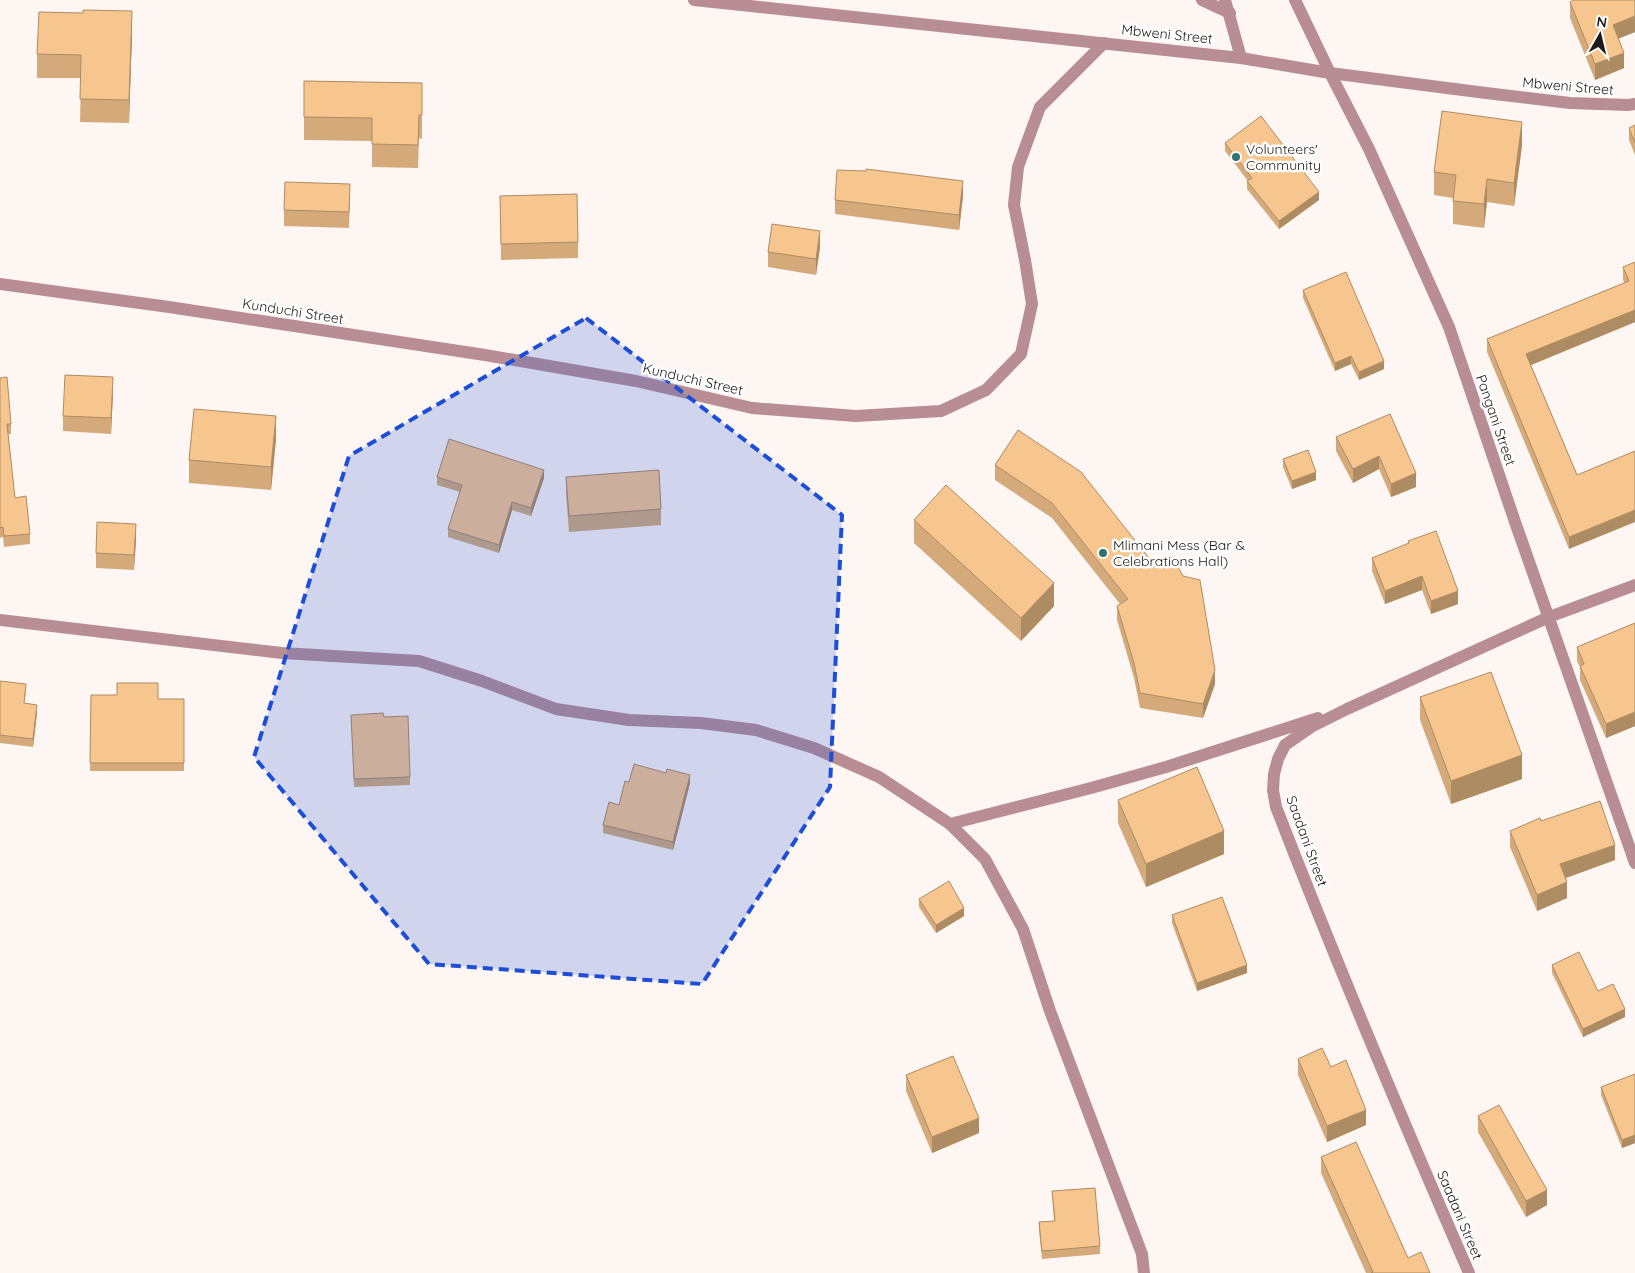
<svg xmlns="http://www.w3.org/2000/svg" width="1635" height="1273" viewBox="0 0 1635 1273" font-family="Quicksand,sans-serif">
<rect width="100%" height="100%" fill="#fef6f3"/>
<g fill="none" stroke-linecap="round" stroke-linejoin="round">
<g stroke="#b88e94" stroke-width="12">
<path d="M694 0 1241 58 1330 73 1486 93 1570 103 1628 105 1635 104"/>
<path d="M1202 0 1230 13"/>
<path d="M1225 0 1241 58"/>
<path d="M1295 0 1330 73 1369 149 1449 327 1514 519 1635 863"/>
<path d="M0 284 169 307 485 355 636 381 752 408 856 416 941 411 986 390 1021 354 1032 304 1025 260 1014 205 1018 167 1040 107 1104 43"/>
<path d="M0 620 282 653 419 661 482 681 556 709 629 720 701 723 756 730 814 748 879 777 950 824 985 859 1023 929 1050 1011 1142 1254 1144 1273"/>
<path d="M950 824 1091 788 1166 767 1318 718"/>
<path d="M1469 1273C1402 1119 1337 964 1276 807L1273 790 1274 774 1278 759 1285 745 1311 727 1347 709 1549 617 1635 585"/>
</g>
</g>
<g fill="#d4aa7a">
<path d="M1635 0V32L1619 38 1624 68 1595 80 1570 18V2Z"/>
<path d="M132 34 129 123 80 122 81 78H37V54Z"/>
<path d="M304 81 422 83V139L419 138 418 168 372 167V141L304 140Z"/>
<path d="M1635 125V155L1629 140V128Z"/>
<path d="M1225 143 1319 200 1279 229 1247 189V181H1248L1225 151Z"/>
<path d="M1522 145 1514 206 1487 202 1484 228 1453 224V198L1434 195V172Z"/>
<path d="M500 196 578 242V258L501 260Z"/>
<path d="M963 196 959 230 835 214V200Z"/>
<path d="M350 200 349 228 284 226V210Z"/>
<path d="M820 247 816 275 768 267V252Z"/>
<path d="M1635 262V322L1531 365 1577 475 1569 549 1487 352V339L1624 283 1623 279V267Z"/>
<path d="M1303 290 1384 369 1359 380 1351 364 1335 371 1303 298Z"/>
<path d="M0 378 11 424V434H8L15 498 30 534V544L4 547 3 537 0 538Z"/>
<path d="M113 393 111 434 63 431V416Z"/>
<path d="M1390 414 1416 487 1391 497 1379 469 1353 483 1336 451V437Z"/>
<path d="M1018 430 1215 684 1203 718 1140 708 1134 678 1117 620V606L1120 604 1052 518 995 480V465Z"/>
<path d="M276 439 271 490 189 483V460Z"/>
<path d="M1283 459 1316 480 1292 489 1283 467Z"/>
<path d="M437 477 544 478 531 516 512 510 499 553 448 537V529L460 492 437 485Z"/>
<path d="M566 477 661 509V525L569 532 566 493Z"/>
<path d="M914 520 1054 606 1021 641 914 543Z"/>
<path d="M136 539 134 570 96 568V553Z"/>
<path d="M1408 541 1458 604 1431 614 1422 590 1385 604 1372 571V558L1408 544Z"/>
<path d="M1635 623V726L1606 738 1580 680V667L1577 661V647Z"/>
<path d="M0 681 26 692 24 703 37 713 33 747 0 743Z"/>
<path d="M91 695 158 699H184V771H90Z"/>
<path d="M1420 697 1522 779 1451 804 1420 720Z"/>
<path d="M351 715 384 717 410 777V785L354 787Z"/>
<path d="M629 782 690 783 673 850 603 833V825L619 805Z"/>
<path d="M1118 800 1224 854 1146 887 1118 823Z"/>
<path d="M1510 831 1615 860 1566 878 1567 898 1537 911 1510 847Z"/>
<path d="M919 899 964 916 936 933 919 907Z"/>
<path d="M1172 915 1247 973 1197 991 1172 923Z"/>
<path d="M1552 965 1598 991 1625 1017 1583 1037 1552 973Z"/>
<path d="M1298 1059 1331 1067 1366 1125 1327 1142 1298 1075Z"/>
<path d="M1635 1074V1143L1622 1148 1601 1095V1087Z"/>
<path d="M906 1075 979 1133 932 1153 906 1091Z"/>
<path d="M1478 1116 1547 1205 1526 1217 1478 1132Z"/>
<path d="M1321 1157 1408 1258 1430 1273H1366L1321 1173Z"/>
<path d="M1052 1191 1100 1246V1254L1042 1259 1039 1230V1222L1054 1221Z"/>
</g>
<g fill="#ad8b63">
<path d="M132 11V34L129 123V100Z"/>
<path d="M1635 16V32L1613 41V25Z"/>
<path d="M1624 53V68L1595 80V64Z"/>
<path d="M1522 122V145L1514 206V183Z"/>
<path d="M1487 179V202L1484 228V204Z"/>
<path d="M963 181V196L959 230V215Z"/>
<path d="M1319 192V200L1279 229V221Z"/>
<path d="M820 231V247L816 275V259Z"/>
<path d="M1635 310V322L1526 367V354Z"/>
<path d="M1351 356V364L1335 371V363Z"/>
<path d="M1384 361V369L1359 380V372Z"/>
<path d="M113 377V393L111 434V418Z"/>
<path d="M276 416V439L271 490V467Z"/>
<path d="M1379 456V469L1353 483V469Z"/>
<path d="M544 470V478L531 516V508Z"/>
<path d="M1316 472V480L1292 489V481Z"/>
<path d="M1416 473V487L1391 497V484Z"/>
<path d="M512 502V510L499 553V545Z"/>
<path d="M1635 510V522L1569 549V537Z"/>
<path d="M136 524V539L134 570V555Z"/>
<path d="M1422 576V590L1385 604V591Z"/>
<path d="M1054 583V606L1021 641V618Z"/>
<path d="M1458 591V604L1431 614V601Z"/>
<path d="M1215 670V684L1203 718V704Z"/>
<path d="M37 705V713L33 747V739Z"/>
<path d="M1635 712V726L1606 738V724Z"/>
<path d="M1522 755V779L1451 804V781Z"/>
<path d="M690 775V783L673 850V842Z"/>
<path d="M1224 831V854L1146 887V864Z"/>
<path d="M1615 845V860L1560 880V864Z"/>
<path d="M1567 882V898L1537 911V895Z"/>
<path d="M964 908V916L936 933V925Z"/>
<path d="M1247 965V973L1197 991V983Z"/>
<path d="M1625 1009V1017L1583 1037V1029Z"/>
<path d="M1366 1110V1125L1327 1142V1126Z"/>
<path d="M979 1118V1133L932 1153V1137Z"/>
<path d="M1635 1135V1143L1622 1148V1140Z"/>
<path d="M1547 1190V1205L1526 1217V1201Z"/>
</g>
<g fill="#f7c68e" stroke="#ad8b63">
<path d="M1574 0H1635V16L1613 25 1624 53 1595 64 1570 2Z"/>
<path d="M83 10 132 11 129 100 80 99 81 55 37 54 39 12 83 13Z"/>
<path d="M304 81 422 83V115H419L418 145 372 144V118L304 117Z"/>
<path d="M1442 111 1522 122 1514 183 1487 179 1484 204 1453 201 1456 175 1434 172Z"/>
<path d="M1261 116 1319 192 1279 221 1247 181 1252 178 1225 143Z"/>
<path d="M1635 125V143L1629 128Z"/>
<path d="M866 169 963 181 959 215 835 200 837 170 866 171Z"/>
<path d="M285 182 350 184 349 212 284 210Z"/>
<path d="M577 194 578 242 501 244 500 196Z"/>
<path d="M772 224 820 231 816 259 768 252Z"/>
<path d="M1635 262V310L1526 354 1577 475 1635 451V510L1569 537 1487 339 1629 281 1623 267Z"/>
<path d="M1346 272 1384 361 1359 372 1351 356 1335 363 1303 290Z"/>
<path d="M65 375 113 377 111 418 63 416Z"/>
<path d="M7 377 11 424H7L15 498 26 496 30 534 4 536 3 527 0 528V378Z"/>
<path d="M194 409 276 416 271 467 189 460Z"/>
<path d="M1390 414 1416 473 1391 484 1379 456 1353 469 1336 437Z"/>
<path d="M1018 430 1081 472 1156 567 1173 558 1183 576 1200 580 1215 670 1203 704 1140 693 1134 663 1117 606 1128 599 1052 503 995 465Z"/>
<path d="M449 439 544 470 531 508 512 502 499 545 448 529 462 485 437 477Z"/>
<path d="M1308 450 1316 472 1292 481 1283 459Z"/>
<path d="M659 470 661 509 569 516 566 477Z"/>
<path d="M946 485 1054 583 1021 618 914 520Z"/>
<path d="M97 522 136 524 134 555 96 553Z"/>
<path d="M1436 531 1458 591 1431 601 1422 576 1385 591 1372 558 1409 543 1408 541Z"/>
<path d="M1635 623V712L1606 724 1580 666 1584 664 1577 647Z"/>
<path d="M1491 672 1522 755 1451 781 1420 697Z"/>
<path d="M0 681 26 684 24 703 37 705 33 739 0 735Z"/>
<path d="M117 683H158V699H184V763H90L91 695H117Z"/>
<path d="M383 713 384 717 408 716 410 777 354 779 351 715Z"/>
<path d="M634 764 666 773 667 769 690 775 673 842 603 825 609 802 619 805 625 781 629 782Z"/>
<path d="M1197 767 1224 831 1146 864 1118 800Z"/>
<path d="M1600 801 1615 845 1560 864 1567 882 1537 895 1510 831 1540 818 1541 821Z"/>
<path d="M949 881 964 908 936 925 919 899Z"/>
<path d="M1222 897 1247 965 1197 983 1172 915Z"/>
<path d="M1579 952 1598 991 1613 984 1625 1009 1583 1029 1552 965Z"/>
<path d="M1322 1048 1331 1067 1346 1060 1366 1110 1327 1126 1298 1059Z"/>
<path d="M953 1056 979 1118 932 1137 906 1075Z"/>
<path d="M1635 1074V1135L1622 1140 1601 1087Z"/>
<path d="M1499 1105 1547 1190 1526 1201 1478 1116Z"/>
<path d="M1356 1142 1408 1258 1421 1252 1430 1273H1371L1373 1272 1321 1157Z"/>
<path d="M1095 1188 1100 1246 1042 1251 1039 1222 1055 1221 1052 1191Z"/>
</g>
<path fill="#1d4ed8" fill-opacity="0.2" stroke="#1d4ed8" stroke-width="4" stroke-dasharray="10 6" stroke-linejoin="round" d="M586 318 842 515 830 787 702 984 429 964 254 757 349 456Z"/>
<g fill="#2b7471" stroke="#fff" stroke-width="2">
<circle cx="1236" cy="157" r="5"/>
<circle cx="1103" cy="553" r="5"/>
</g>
<g text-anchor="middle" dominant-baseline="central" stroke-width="5" stroke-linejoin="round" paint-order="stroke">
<g font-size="14" fill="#1f1a19" stroke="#fff">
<text transform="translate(1167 34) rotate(6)">Mbweni Street</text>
<text transform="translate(1568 86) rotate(5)">Mbweni Street</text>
<text transform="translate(293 311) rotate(9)">Kunduchi Street</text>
<text transform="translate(693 379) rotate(13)">Kunduchi Street</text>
<text transform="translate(1496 420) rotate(71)">Pangani Street</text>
<text transform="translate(1307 841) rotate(70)">Saadani Street</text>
<text transform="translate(1460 1215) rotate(67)">Saadani Street</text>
</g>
<g font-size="14" fill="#1f1a19" stroke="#fff" text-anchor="start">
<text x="1246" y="149">Volunteers'<tspan x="1246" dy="16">Community</tspan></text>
<text x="1113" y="545">Mlimani Mess (Bar &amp;<tspan x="1113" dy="16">Celebrations Hall)</tspan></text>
</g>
</g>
<g transform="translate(1600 35) rotate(8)" stroke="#ffffff" stroke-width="4" paint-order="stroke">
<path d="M0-4L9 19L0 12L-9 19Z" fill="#1f1a19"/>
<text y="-8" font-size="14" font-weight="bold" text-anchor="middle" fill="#1f1a19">N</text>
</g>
</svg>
